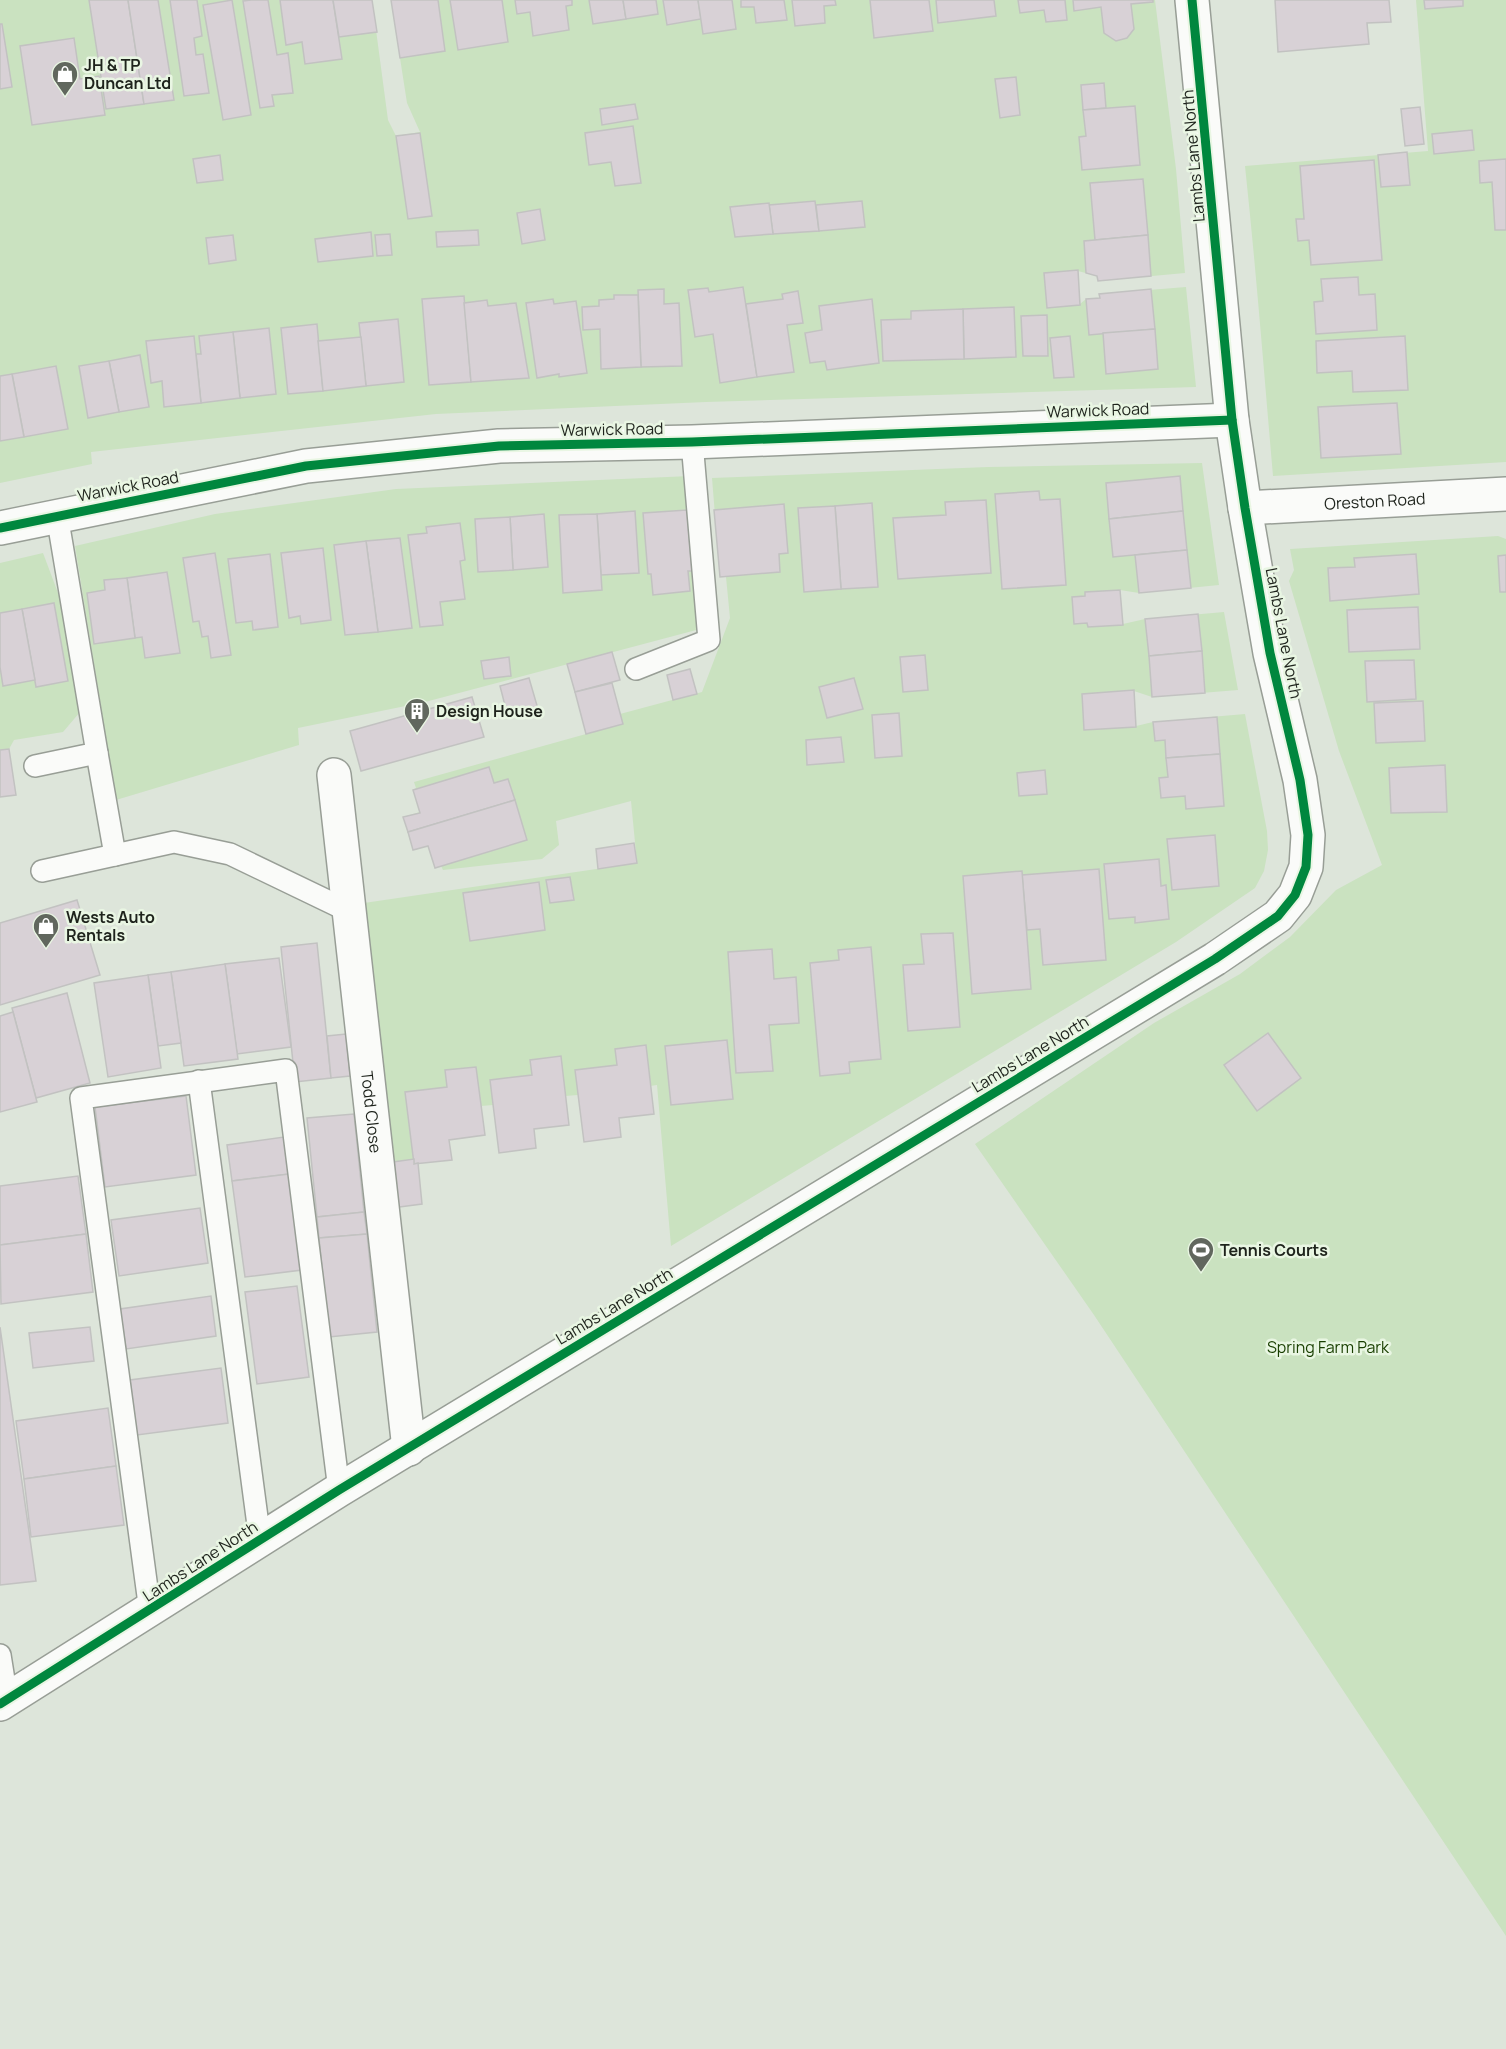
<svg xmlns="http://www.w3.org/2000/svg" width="1506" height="2049" viewBox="0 0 1506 2049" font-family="Manrope,sans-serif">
<rect width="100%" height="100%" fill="#dde5da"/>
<g fill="#cae2c0">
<path d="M0 0H372L388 120 396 136 420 132 407 103 391 0H1155L1176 169 1185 273 1098 281 1097 276 1078 271 1080 304 1086 299 1099 298V294L1186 287 1196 387 706 402 436 414 91 452 92 464 0 483Z"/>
<path d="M1416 0H1506V462L1273 476C1264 372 1256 269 1245 166L1428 151Z"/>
<path d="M1202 463 1219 585 1139 593 1120 590 1123 624 1145 619 1224 612 1238 690 1152 697 1134 691 1136 726 1153 722 1245 714 1267 831 1268 850 1264 871 1255 888 1176 942 671 1246 657 1085 650 1086 646 1045 615 1049 617 1065 575 1070 578 1095 565 1096 560 1056 530 1060 532 1075 490 1080 493 1105 481 1106 447 1087 406 1092 414 1159 394 1162 364 903 637 863 631 801 556 821 559 845 542 859 443 870 441 866 435 868 428 846 413 850 403 817 420 812 413 790 416 788 414 782 586 734 620 714 702 692 730 618 726 577H720L712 478 988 467Z"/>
<path d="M690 476 700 629 425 702 298 728 299 745 116 800 75 546 215 514 396 489Z"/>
<path d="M1498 536 1506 539V1936L1094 1315 975 1144 1154 1023 1240 974 1290 937 1336 890 1382 865 1339 751 1289 581 1294 570 1290 549Z"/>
<path d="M43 553 61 601 80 712 63 732 14 740 9 749 0 750V563Z"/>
</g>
<g fill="#d8d1d6" stroke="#c2c2c1" stroke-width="1.5">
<path d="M89 0H128L144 104 106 109Z"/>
<path d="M128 0H158L174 100 144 104Z"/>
<path d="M170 0H197L202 36 194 38 196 55 203 54 209 93 184 96Z"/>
<path d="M232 0 251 115 223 120 203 5Z"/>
<path d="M251 0H268L277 55 288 53 293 93 272 95 274 106 260 108 243 1Z"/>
<path d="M280 0H333L342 59 305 64 302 42 286 45Z"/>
<path d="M333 0H372L377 32 339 37Z"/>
<path d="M391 0H438L445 51 400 58Z"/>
<path d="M450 0H502L508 42 458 50Z"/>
<path d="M515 0H572V5L566 6 569 30 533 36 530 12 517 14Z"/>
<path d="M589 0H623L626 19 593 24Z"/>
<path d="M623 0H656L658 14 626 19Z"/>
<path d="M663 0H698L701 19 667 25Z"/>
<path d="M698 0H732L736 29 703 34Z"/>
<path d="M741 0H784L787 20 756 23 754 7H741Z"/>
<path d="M792 0H835L836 5 824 6 825 23 795 26Z"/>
<path d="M870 0H929L933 31 874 38Z"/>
<path d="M936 0H994L996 16 938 23Z"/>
<path d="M1018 0H1065L1067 20 1046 22 1044 10 1020 13Z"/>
<path d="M1073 0H1153V2L1131 4 1134 29 1127 38 1116 41 1104 33 1101 7 1074 11Z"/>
<path d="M1275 0H1389L1391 22 1367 23 1369 44 1278 52Z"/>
<path d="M1424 0H1463V6L1425 9Z"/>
<path d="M0 24H2L12 87 0 89Z"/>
<path d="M74 38 80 79 99 76 105 115 32 125 20 46Z"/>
<path d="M1016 77 1020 115 1000 118 995 79Z"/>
<path d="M1104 83 1106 108 1083 110 1081 85Z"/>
<path d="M635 104 638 119 602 125 600 109Z"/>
<path d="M1135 106 1140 165 1082 170 1079 137 1086 136 1083 110Z"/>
<path d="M1420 107 1424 144 1405 146 1401 109Z"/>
<path d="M633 126 641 183 615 186 611 162 589 165 585 133Z"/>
<path d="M1472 130 1474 150 1434 154 1432 134Z"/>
<path d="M420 133 432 216 408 219 396 136Z"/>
<path d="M1407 152 1410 185 1381 187 1378 155Z"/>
<path d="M220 155 223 180 197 183 193 159Z"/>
<path d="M1506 159V230H1495L1492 182 1480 183 1479 161Z"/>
<path d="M1374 160 1382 260 1311 265 1309 240 1298 241 1296 219H1304L1300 166Z"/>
<path d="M1143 179 1148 235 1095 240 1090 183Z"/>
<path d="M815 201 819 231 773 234 769 205Z"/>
<path d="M862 201 865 227 819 231 816 205Z"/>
<path d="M769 203 773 234 735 237 730 207Z"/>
<path d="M540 209 545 240 522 244 517 213Z"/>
<path d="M478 230 479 245 437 247 436 232Z"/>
<path d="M371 232 373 256 318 262 315 239Z"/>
<path d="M390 234 392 255 377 256 375 235Z"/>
<path d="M233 235 236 260 209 264 206 238Z"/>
<path d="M1148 235 1151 276 1098 281 1097 276 1086 273 1084 241Z"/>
<path d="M1078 270 1080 305 1047 308 1044 273Z"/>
<path d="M1358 277 1359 295 1375 294 1377 330 1316 334 1314 302 1323 301 1321 279Z"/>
<path d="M743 287 757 377 720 383 713 334 695 337 688 290 708 288 709 292Z"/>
<path d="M664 289V304L679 303 682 366 641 367 638 290Z"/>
<path d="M1151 289 1155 329 1089 335 1086 299 1100 298 1099 294Z"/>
<path d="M798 291 803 323 787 325 794 372 757 377 746 304 783 299 782 294Z"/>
<path d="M614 295H638L641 367 601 369 600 329 583 330 582 307 599 306V300L614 299Z"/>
<path d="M464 296 471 382 429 385 422 299Z"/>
<path d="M553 299 554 304 576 301 587 373 559 377V374L537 378 526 303Z"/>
<path d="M872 299 879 363 827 370 825 361 810 363 805 333 822 330 819 306Z"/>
<path d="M487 300 488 306 516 303 529 378 471 382 464 303Z"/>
<path d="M1014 307 1016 357 964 359 963 309Z"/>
<path d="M963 309 964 359 883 361 881 320 911 319V311Z"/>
<path d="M1047 315 1048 356H1023L1021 316Z"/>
<path d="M398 319 404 382 366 386 359 323Z"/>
<path d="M317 324 323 391 288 394 281 328Z"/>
<path d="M269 328 276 394 240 398 233 332Z"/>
<path d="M1155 329 1158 369 1106 374 1103 333Z"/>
<path d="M233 332 240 398 201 403 196 354H201L199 336Z"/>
<path d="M194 336 201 403 164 407 162 381 151 383 146 341Z"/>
<path d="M1070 336 1074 377 1054 378 1050 338Z"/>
<path d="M1405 336 1408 390 1353 392 1352 371 1317 373 1316 341Z"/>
<path d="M361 337 366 386 323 391 318 341Z"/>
<path d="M140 355 149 407 119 412 109 361Z"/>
<path d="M109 361 119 412 88 418 79 366Z"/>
<path d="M56 366 68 429 24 437 12 374Z"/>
<path d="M12 374 24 437 0 441V376Z"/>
<path d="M1397 403 1401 454 1321 458 1318 407Z"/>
<path d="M1180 476 1183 511 1109 519 1106 483Z"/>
<path d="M1039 491 1040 500 1060 499 1066 585 1002 589 995 494Z"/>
<path d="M986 500 991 573 898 579 893 518 946 515 945 502Z"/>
<path d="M872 503 878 587 841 589 835 506Z"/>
<path d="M784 504 788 553 779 554 780 572 720 577 714 510Z"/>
<path d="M835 506 841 589 804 592 798 508Z"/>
<path d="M687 510 692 571H688L690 591 653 595 651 574H648L643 513Z"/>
<path d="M635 511 639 573 601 575 597 514Z"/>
<path d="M1183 511 1187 550 1113 557 1109 519Z"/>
<path d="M544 514 548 567 513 570 510 517Z"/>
<path d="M597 514 602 590 563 593 559 515Z"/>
<path d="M510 517 513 570 478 572 475 519Z"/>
<path d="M460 523 465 560 460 561 465 599 440 602 443 625 420 627 408 535 427 533 426 527Z"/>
<path d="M400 538 412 628 378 632 366 541Z"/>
<path d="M366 541 378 632 345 635 334 545Z"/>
<path d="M323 548 331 620 301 624 300 616 289 618 281 553Z"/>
<path d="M1187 550 1191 588 1139 593 1135 555Z"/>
<path d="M215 553 231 655 211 658 208 636 202 637 199 621 193 622 183 558Z"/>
<path d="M270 554 278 627 253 630 252 621 236 623 228 559Z"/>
<path d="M1416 554 1419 594 1330 601 1328 568 1355 567 1354 558Z"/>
<path d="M1506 555V592H1500L1498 556Z"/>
<path d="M167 572 180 653 145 658 142 637 135 638 127 578Z"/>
<path d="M127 578 135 638 94 644 87 593 105 590 104 580Z"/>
<path d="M1120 590 1123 625 1088 627 1087 623 1074 624 1072 597 1085 596V592Z"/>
<path d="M54 603 68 681 36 687 22 609Z"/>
<path d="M1418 607 1420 649 1349 652 1347 610Z"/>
<path d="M22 609 35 680 3 686 0 667V613Z"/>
<path d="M1198 614 1202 651 1149 656 1145 619Z"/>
<path d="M1202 651 1205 693 1152 697 1149 656Z"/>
<path d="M612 652 620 680 575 692 567 664Z"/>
<path d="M925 655 928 690 903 692 900 657Z"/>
<path d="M509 657 511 676 484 679 481 661Z"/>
<path d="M1414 660 1416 699 1367 702 1365 661Z"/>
<path d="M690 669 697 694 673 700 667 675Z"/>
<path d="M529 678 538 709 508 717 500 686Z"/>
<path d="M854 678 863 709 827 718 819 687Z"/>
<path d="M612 683 623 724 586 734 575 692Z"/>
<path d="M1134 690 1136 727 1084 730 1082 694Z"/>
<path d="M472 697 484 737 361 771 350 731Z"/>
<path d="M1423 701 1425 741 1376 743 1374 703Z"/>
<path d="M899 713 902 756 875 758 872 715Z"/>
<path d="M1217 717 1220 754 1166 758 1165 740 1155 741 1153 722Z"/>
<path d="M841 737 844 762 807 765 806 740Z"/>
<path d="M9 749 16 795 0 797V750Z"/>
<path d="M1220 754 1224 806 1186 809 1185 796 1161 798 1159 778 1168 777 1166 758Z"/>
<path d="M1445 765 1447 812 1391 813 1389 768Z"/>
<path d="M489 767 494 783 508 779 515 800 408 832 403 817 420 813 413 790Z"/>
<path d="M1045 770 1047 794 1019 796 1017 773Z"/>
<path d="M515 800 527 840 435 868 428 846 413 850 408 832Z"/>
<path d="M1215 835 1219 886 1172 890 1167 839Z"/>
<path d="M634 843 637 863 598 869 596 849Z"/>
<path d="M1159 859 1161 886 1166 885 1169 919 1135 923V917L1109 919 1104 864Z"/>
<path d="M1099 869 1106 960 1043 965 1040 929 1027 930 1022 875Z"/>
<path d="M1022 871 1031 989 972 994 963 876Z"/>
<path d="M570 877 574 900 550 903 546 880Z"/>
<path d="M539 882 545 930 470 941 463 893Z"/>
<path d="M77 900 100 975 0 1005V923Z"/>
<path d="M953 933 960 1027 908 1031 903 965 924 964 921 934Z"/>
<path d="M317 943 331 1078 295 1082 281 947Z"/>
<path d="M871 947 881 1059 849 1062 850 1073 820 1076 810 963 839 960 838 950Z"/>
<path d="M772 949 774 979 796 977 799 1023 769 1025 773 1071 736 1073 728 952Z"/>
<path d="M279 958 291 1047 237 1054 225 964Z"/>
<path d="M225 964 238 1059 184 1066 171 972Z"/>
<path d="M171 972 181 1043 158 1046 148 975Z"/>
<path d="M148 975 161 1068 108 1077 94 983Z"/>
<path d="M67 993 90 1083 36 1098 12 1008Z"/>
<path d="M13 1012 37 1102 0 1112V1016Z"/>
<path d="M1268 1033 1301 1078 1257 1111 1224 1065Z"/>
<path d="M346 1034 350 1076 331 1078 327 1036Z"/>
<path d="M727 1040 733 1099 671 1105 665 1046Z"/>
<path d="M646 1045 654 1114 619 1118 621 1137 584 1142 575 1070 617 1065 615 1049Z"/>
<path d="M561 1056 569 1125 534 1129 536 1148 499 1153 490 1080 532 1075 530 1060Z"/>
<path d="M476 1067 485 1135 449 1140 452 1160 414 1164 405 1092 447 1087 445 1070Z"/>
<path d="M186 1096 196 1175 105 1187 95 1107Z"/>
<path d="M354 1114 364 1212 317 1217 307 1118Z"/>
<path d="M284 1137 289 1174 232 1181 227 1145Z"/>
<path d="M414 1159V1164L418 1163 422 1204 392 1208 386 1163Z"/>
<path d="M289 1174 302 1270 245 1277 232 1181Z"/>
<path d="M78 1176 86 1234 0 1245V1186Z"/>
<path d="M200 1208 208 1263 119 1276 111 1220Z"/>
<path d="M364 1212 367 1234 319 1238 317 1217Z"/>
<path d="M86 1234 93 1292 1 1304 0 1245Z"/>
<path d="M367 1234 377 1332 329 1337 319 1238Z"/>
<path d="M297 1286 309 1377 257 1384 245 1292Z"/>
<path d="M211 1296 216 1336 126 1349 120 1309Z"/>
<path d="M0 1327 36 1581 0 1585Z"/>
<path d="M90 1327 94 1361 33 1368 29 1333Z"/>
<path d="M221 1368 228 1423 137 1435 130 1380Z"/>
<path d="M108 1408 116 1466 24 1479 16 1421Z"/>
<path d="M116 1466 124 1525 31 1537 24 1479Z"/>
</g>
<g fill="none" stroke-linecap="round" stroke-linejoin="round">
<g stroke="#989e96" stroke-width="24">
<g id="service">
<path d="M636 669 709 640 692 442"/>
<path d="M97 753 115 855"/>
<path d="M35 766 97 753 57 515"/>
<path d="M42 871 174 842 230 854 338 906 349 907"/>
<path d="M199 1081 260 1540"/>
<path d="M150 1611 81 1098 286 1070 339 1490"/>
<path d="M0 1655 7 1699"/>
</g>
</g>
<g stroke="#989e96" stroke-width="36">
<g id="minor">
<path id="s1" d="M1245 508 1506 494"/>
<path d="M0 528 306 466 499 446 692 442 1232 420"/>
<path id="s2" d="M334 775 409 1449"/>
<path d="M0 1704 339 1490 1215 959 1278 916 1295 895 1306 867 1308 835 1300 780 1270 653 1245 508 1232 420 1192 0"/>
</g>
</g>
<use href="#service" stroke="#fafbf9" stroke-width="21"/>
<use href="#minor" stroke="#fafbf9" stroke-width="33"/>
<g stroke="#e9f6e3" stroke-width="13">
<g id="cycleway">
<path d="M0 528 306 466 499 446 692 442 1232 420"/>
<path d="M0 1704 339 1490 1215 959 1278 916 1295 895 1306 867 1308 835 1300 780 1270 653 1245 508 1232 420 1192 0"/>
</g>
</g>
<use href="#cycleway" stroke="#00873e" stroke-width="9"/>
</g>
<defs>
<g id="shop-pin" transform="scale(1.35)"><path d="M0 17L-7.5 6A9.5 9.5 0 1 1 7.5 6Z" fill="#61675e" stroke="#e9f6e3"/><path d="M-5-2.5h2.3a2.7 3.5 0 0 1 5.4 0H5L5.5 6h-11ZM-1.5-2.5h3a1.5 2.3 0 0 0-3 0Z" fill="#fff"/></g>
<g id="building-pin" transform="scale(1.35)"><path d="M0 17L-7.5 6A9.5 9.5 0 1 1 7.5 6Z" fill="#61675e" stroke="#e9f6e3"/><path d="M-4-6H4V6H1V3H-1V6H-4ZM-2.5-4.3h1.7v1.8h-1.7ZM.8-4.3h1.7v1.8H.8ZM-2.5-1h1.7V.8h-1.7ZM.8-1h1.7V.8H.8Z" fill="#fff"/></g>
<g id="stadium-pin" transform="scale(1.35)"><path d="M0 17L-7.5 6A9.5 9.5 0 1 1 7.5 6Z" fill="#61675e" stroke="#e9f6e3"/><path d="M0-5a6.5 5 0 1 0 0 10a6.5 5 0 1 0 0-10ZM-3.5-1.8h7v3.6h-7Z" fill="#fff"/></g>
</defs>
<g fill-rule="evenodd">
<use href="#shop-pin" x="65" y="74"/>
<use href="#building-pin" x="417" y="711"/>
<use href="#shop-pin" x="46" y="926"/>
<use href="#stadium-pin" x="1201" y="1250"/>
</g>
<g text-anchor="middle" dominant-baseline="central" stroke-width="5" stroke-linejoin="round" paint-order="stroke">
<g font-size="16" font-weight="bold" fill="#1e231c" stroke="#e9f6e3" text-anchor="start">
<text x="84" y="65">JH &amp; TP<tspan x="84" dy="18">Duncan Ltd</tspan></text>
<text x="436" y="711">Design House</text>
<text x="66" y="917">Wests Auto<tspan x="66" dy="18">Rentals</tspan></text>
<text x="1220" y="1250">Tennis Courts</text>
</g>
<g font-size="16" fill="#1e231c" stroke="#e9f6e3">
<text transform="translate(1193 156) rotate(-95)">Lambs Lane North</text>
<text transform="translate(1098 410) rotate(-2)">Warwick Road</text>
<text transform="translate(612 429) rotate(-1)">Warwick Road</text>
<text transform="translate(128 486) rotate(-11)">Warwick Road</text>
<text stroke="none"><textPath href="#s1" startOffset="130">Oreston Road</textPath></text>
<text transform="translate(1284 633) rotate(79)">Lambs Lane North</text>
<text transform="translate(1030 1054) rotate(-31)">Lambs Lane North</text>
<text stroke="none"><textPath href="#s2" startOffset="339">Todd Close</textPath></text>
<text transform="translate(614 1306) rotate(-31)">Lambs Lane North</text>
<text transform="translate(200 1561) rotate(-33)">Lambs Lane North</text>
</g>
<g font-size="16" fill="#193f00" stroke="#e9f6e3">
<text x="1328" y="1347">Spring Farm Park</text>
</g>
</g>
</svg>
